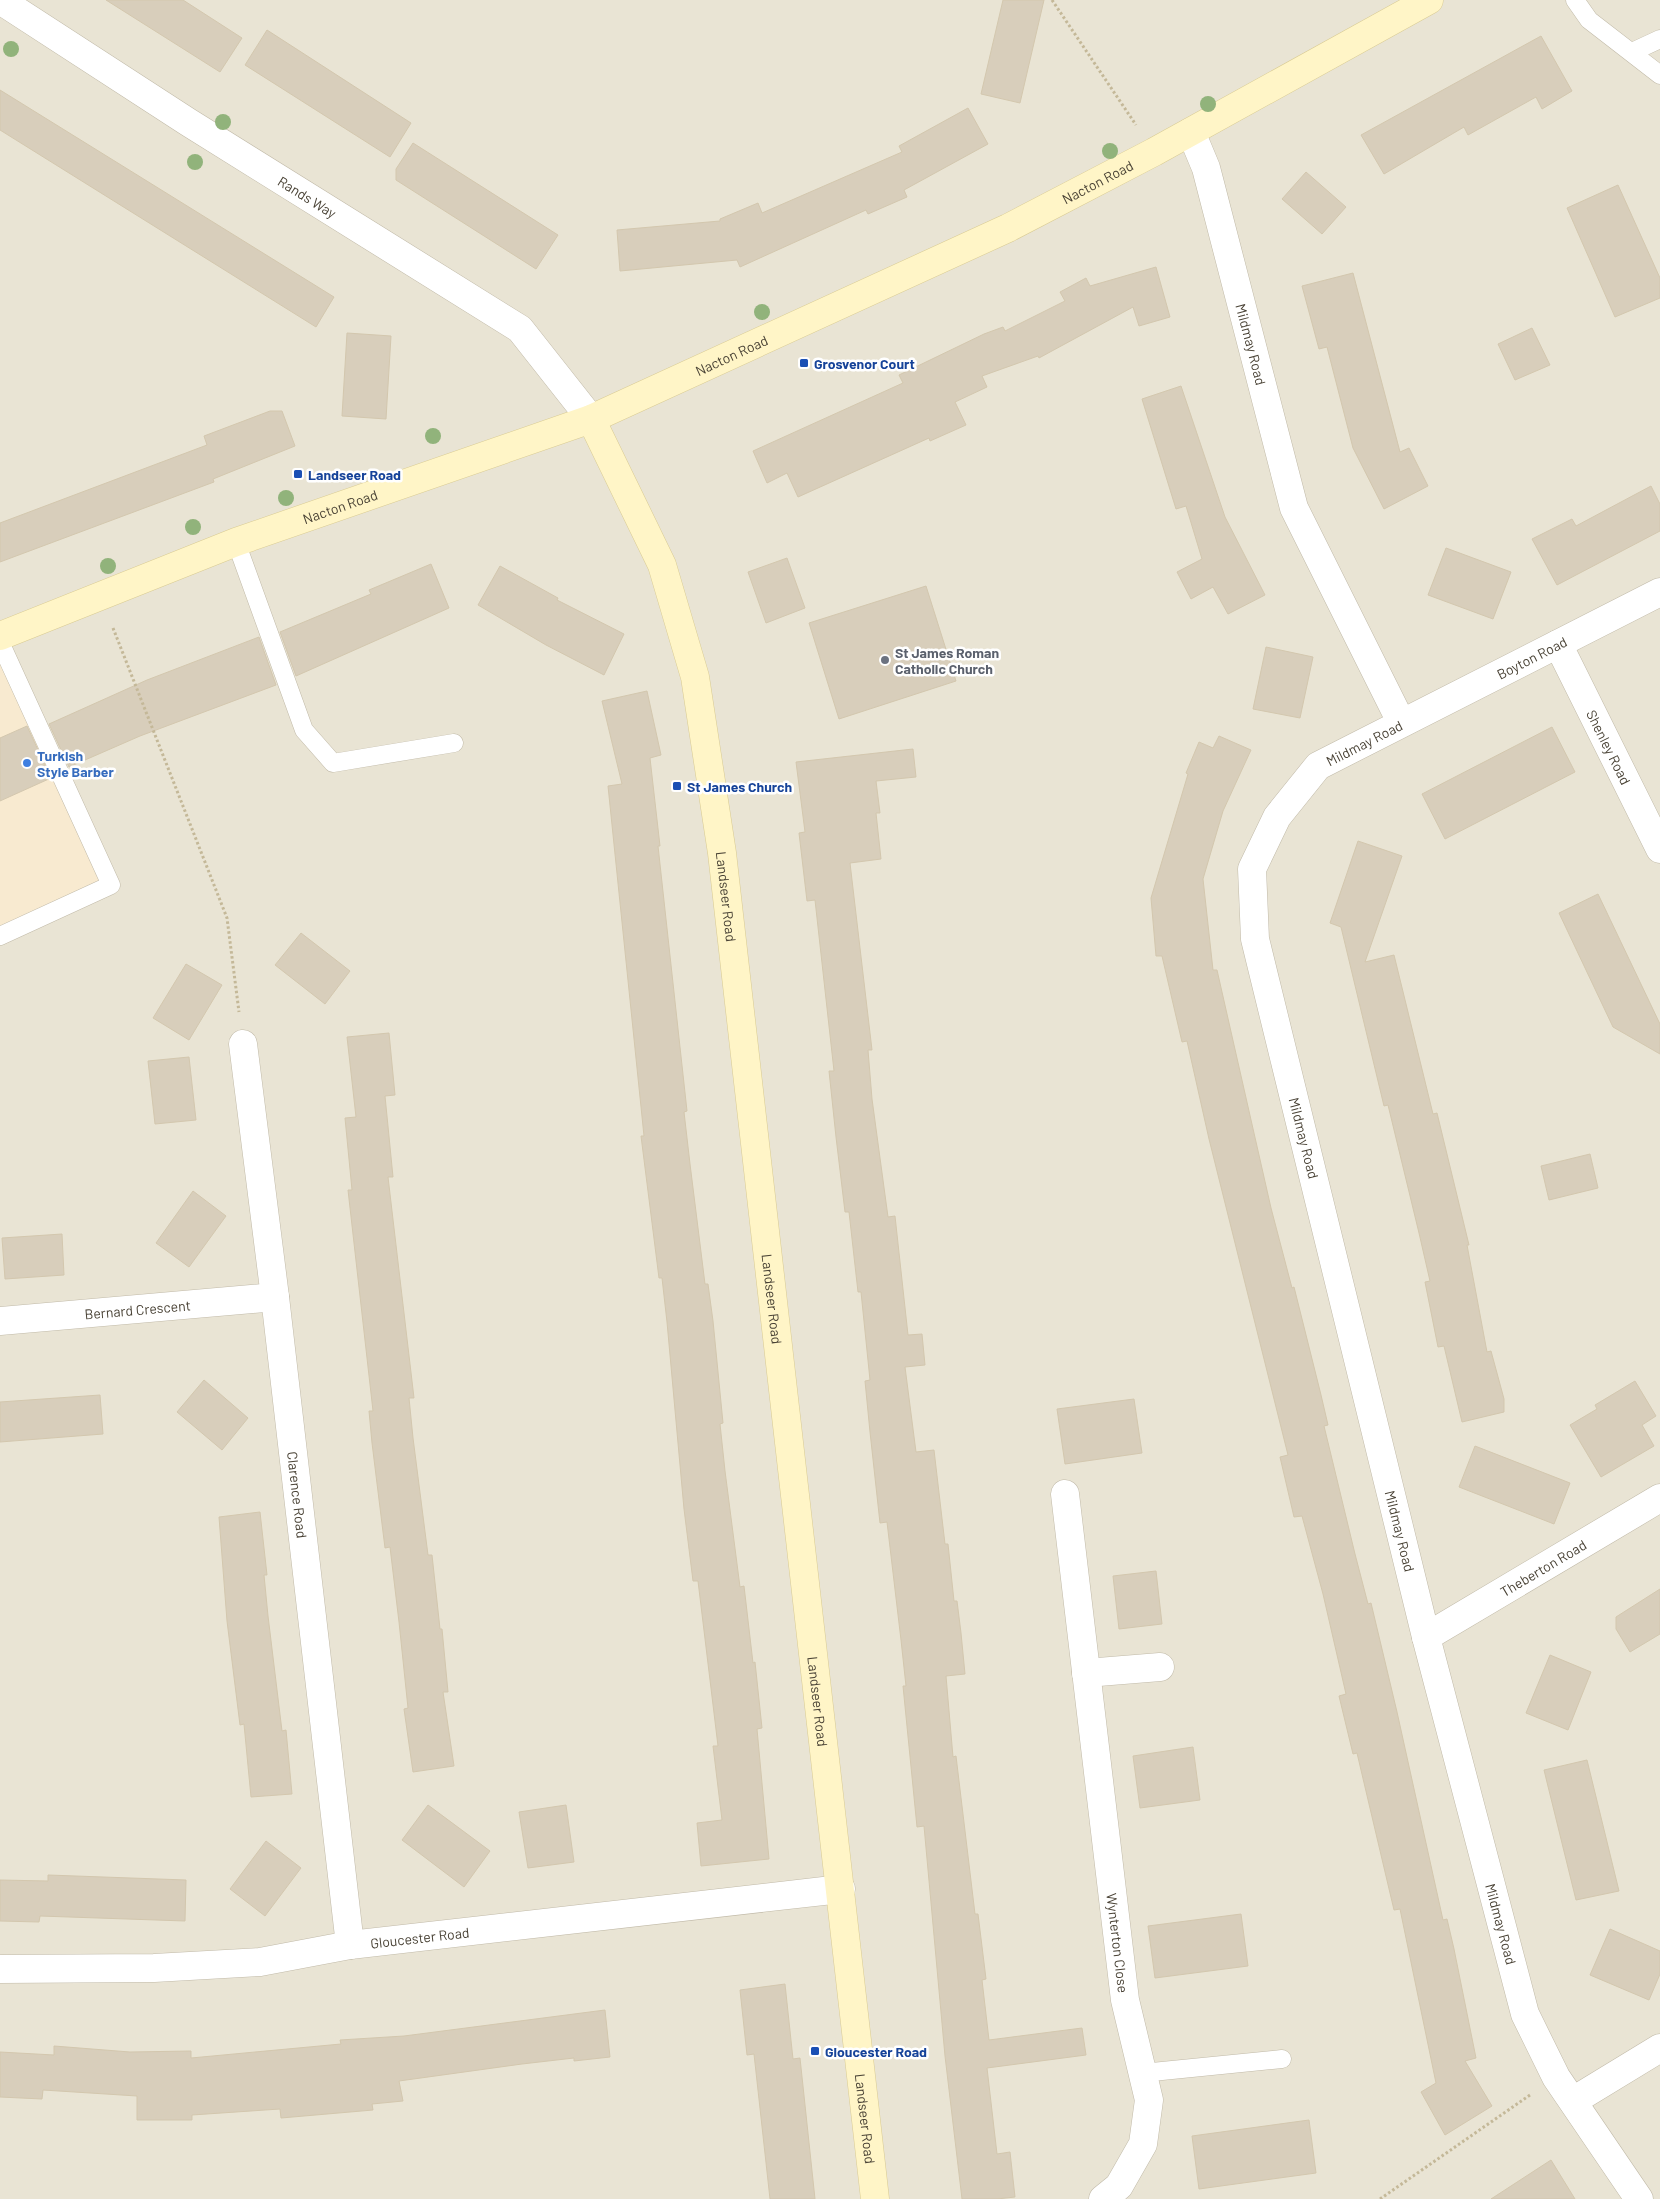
<svg xmlns="http://www.w3.org/2000/svg" width="1660" height="2199" viewBox="0 0 1660 2199" font-family="Barlow,sans-serif">
<rect width="100%" height="100%" fill="#f5f2e7"/>
<rect fill="#e9e4d4" x="0" y="0" width="1660" height="2199"/>
<path fill="#f8ead0" d="M0 642 111 885 0 936Z"/>
<g fill="#d8cebb" stroke="#d3c7ae">
<path d="M106 0H183L242 38 220 72Z"/>
<path d="M1003 0H1044L1020 103 981 94Z"/>
<path d="M267 30 411 123 390 157 245 65Z"/>
<path d="M1541 36 1572 91 1542 109 1536 97 1468 135 1464 127 1384 174 1361 135Z"/>
<path d="M0 90 334 297 316 327 0 130Z"/>
<path d="M968 108 988 144 904 190 907 197 868 214 866 210 740 267 737 260 620 271 617 230 720 221V219L758 203 762 213 902 152 899 146Z"/>
<path d="M413 143 558 235 536 269 396 180V169Z"/>
<path d="M1306 172 1346 207 1322 234 1282 199Z"/>
<path d="M1618 185 1660 278V298L1615 317 1567 208Z"/>
<path d="M1156 267 1170 317 1139 326 1133 307 1039 358 1038 356 982 376 987 387 955 402 966 425 930 441 929 438 798 497 787 473 767 483 753 451 903 383 899 375 984 334 1003 327 1005 331 1065 301 1060 292 1086 278 1090 286Z"/>
<path d="M1353 273 1400 452 1409 448 1428 486 1384 509 1353 448 1327 347 1319 349 1302 286Z"/>
<path d="M1532 328 1550 365 1515 380 1498 344Z"/>
<path d="M347 333 391 336 386 419 342 416Z"/>
<path d="M1181 386 1225 517 1265 595 1228 614 1213 587 1191 599 1177 572 1202 559 1186 506 1176 509 1142 399Z"/>
<path d="M270 411H282L295 446 213 479 214 482 0 562V523L207 445 204 436Z"/>
<path d="M1651 486 1660 504V531L1557 585 1532 539 1572 519 1576 526Z"/>
<path d="M1446 548 1511 572 1493 619 1428 595Z"/>
<path d="M787 558 805 608 766 623 748 572Z"/>
<path d="M431 564 449 608 296 676 280 632 371 594 369 590Z"/>
<path d="M500 566 558 598 557 600 624 634 604 675 546 645 478 605Z"/>
<path d="M926 586 956 681 839 719 809 623Z"/>
<path d="M259 637 276 685 140 736 69 767 49 724 147 680Z"/>
<path d="M1266 647 1313 657 1300 718 1253 709Z"/>
<path d="M647 691 661 755 650 758 660 846H658L687 1111 684 1112 690 1164 705 1284H708L713 1321 723 1423 720 1424 725 1471 740 1587 744 1586 753 1663 755 1662 762 1728 757 1729 769 1859 701 1866 697 1823 722 1820 713 1746H718L698 1581H693L684 1509 667 1322 662 1278H659L641 1136H644L608 786 622 784 602 701Z"/>
<path d="M27 726 51 778 0 801V738Z"/>
<path d="M1552 727 1575 772 1445 839 1422 794Z"/>
<path d="M1219 736 1251 750 1223 811 1203 879 1213 970H1217L1271 1208 1292 1288 1294 1287 1321 1395 1328 1425 1324 1426 1355 1554 1368 1604 1371 1603 1397 1712 1443 1920 1447 1919 1454 1949 1476 2058 1465 2061 1492 2106 1445 2135 1421 2092 1436 2083 1400 1909 1394 1910 1357 1753 1353 1754 1339 1696 1346 1694 1323 1594 1302 1516 1294 1517 1280 1457 1288 1455 1209 1139 1187 1041 1182 1042 1162 956H1156L1151 898 1188 774 1186 773 1199 742 1213 748Z"/>
<path d="M913 749 916 777 876 781 880 813H876L881 859 850 863 872 1050H868L872 1099 888 1217 895 1216 908 1335 922 1334 925 1365 905 1367 916 1452 934 1450 945 1544H948L954 1601H957L961 1633 965 1674 946 1676 953 1757 956 1756 975 1914H978L986 1979 982 1980 989 2040 1082 2028 1086 2055 987 2068 997 2154 1010 2152 1015 2197 997 2199H962L945 2056 924 1826 917 1827 903 1686H906L901 1640 887 1522 880 1523 870 1432 865 1381 870 1380 861 1292H858L849 1212H845L836 1137 829 1071H834L815 900 807 901 799 833 805 832 796 762Z"/>
<path d="M1358 841 1402 856 1365 962 1394 955 1433 1114 1437 1113 1469 1245H1467L1487 1352 1491 1351 1504 1399V1412L1462 1422 1444 1346 1438 1347 1425 1282 1430 1281 1419 1233 1388 1105 1384 1106 1341 927 1330 923Z"/>
<path d="M1598 894 1660 1024V1054L1613 1027 1559 913Z"/>
<path d="M301 933 350 971 325 1004 275 965Z"/>
<path d="M186 964 222 985 189 1040 153 1018Z"/>
<path d="M389 1033 395 1095 385 1096 393 1177H388L414 1398H409L413 1438 428 1555H432L440 1629H442L448 1692H443L454 1766 413 1772 404 1709 408 1708 399 1622 390 1547 385 1548 372 1443 369 1411H373L348 1190H352L345 1118 356 1117 347 1037Z"/>
<path d="M189 1057 196 1120 155 1124 148 1061Z"/>
<path d="M1590 1154 1598 1188 1549 1200 1541 1166Z"/>
<path d="M193 1191 226 1216 189 1267 156 1243Z"/>
<path d="M62 1234 64 1275 5 1279 2 1238Z"/>
<path d="M204 1380 248 1418 222 1450 177 1412Z"/>
<path d="M1635 1381 1656 1416 1642 1425 1654 1446 1601 1477 1570 1425 1597 1409 1595 1405Z"/>
<path d="M100 1395 103 1434 0 1442V1402Z"/>
<path d="M1134 1399 1142 1453 1065 1464 1057 1409Z"/>
<path d="M1475 1446 1570 1483 1554 1524 1459 1487Z"/>
<path d="M260 1512 267 1575H264L268 1616 282 1731 286 1730 292 1794 251 1797 244 1724 240 1725 227 1621 219 1517Z"/>
<path d="M1156 1571 1162 1624 1119 1629 1113 1576Z"/>
<path d="M1660 1589V1634L1630 1652 1616 1629V1617Z"/>
<path d="M1550 1655 1591 1672 1568 1730 1526 1713Z"/>
<path d="M1193 1747 1200 1800 1140 1808 1133 1756Z"/>
<path d="M1587 1760 1619 1891 1576 1900 1544 1770Z"/>
<path d="M428 1805 490 1851 464 1887 402 1840Z"/>
<path d="M566 1805 574 1862 528 1868 519 1812Z"/>
<path d="M266 1841 301 1868 265 1916 230 1889Z"/>
<path d="M48 1875 186 1880 185 1921 40 1916 39 1922 0 1921V1880L48 1881Z"/>
<path d="M1241 1914 1248 1966 1155 1978 1148 1926Z"/>
<path d="M1610 1929 1660 1951V1974L1649 2000 1590 1975Z"/>
<path d="M785 1984 793 2059 800 2058 815 2199H770L754 2054 747 2055 740 1990Z"/>
<path d="M605 2010 610 2057 574 2061V2058L522 2064 399 2081 403 2101 372 2104 373 2110 281 2118 280 2109 192 2115V2120H137V2096L43 2090 42 2099 0 2097V2052L54 2055V2046L130 2052 191 2051V2058L341 2044 340 2040 404 2036Z"/>
<path d="M1309 2120 1316 2173 1199 2189 1192 2136Z"/>
<path d="M1551 2160 1575 2199H1491Z"/>
</g>
<g fill="none" stroke-linecap="round" stroke-linejoin="round">
<g stroke="#c1baa8" stroke-width="19">
<g id="lane">
<path d="M1575 0 1589 20 1660 75"/>
<path d="M1632 52 1660 39"/>
<path d="M236 542 304 730 333 763 454 743"/>
<path d="M0 642 111 885 0 936"/>
<path d="M1142 2073 1282 2059"/>
</g>
</g>
<g stroke="#c1baa8" stroke-width="29">
<g id="street">
<path id="s1" d="M0 0 188 122 520 329 591 419"/>
<path id="s2" d="M1191 132 1206 168 1294 508 1401 722"/>
<path id="s3" d="M1558 644 1660 849"/>
<path id="s4" d="M243 1044 275 1297 350 1945"/>
<path id="s5" d="M0 1321 275 1297"/>
<path id="s6" d="M1065 1494 1125 2000 1149 2100 1143 2144 1119 2186 1103 2199"/>
<path id="s7" d="M1426 1637 1660 1498"/>
<path d="M1086 1673 1160 1667"/>
<path id="s8" d="M0 1969 154 1968 260 1962 350 1945 841 1889"/>
<path d="M1573 2101 1660 2048"/>
<path id="s9" d="M1639 2199 1556 2077 1525 2014 1426 1637 1255 939 1252 869 1277 817 1318 766 1660 592"/>
</g>
</g>
<g stroke="#d9cb93" stroke-width="29">
<g id="secondary">
<path id="s10" d="M591 419 662 565 695 677 722 853 875 2199"/>
<path id="s11" d="M0 636 236 542 591 419 1008 228 1154 152 1429 0"/>
</g>
</g>
<g stroke="#c4b898" stroke-width="3" stroke-dasharray="2.5 2.5" stroke-linecap="butt">
<path d="M1052 0 1136 125"/>
<path d="M113 628 227 918 239 1012"/>
<path d="M1380 2199 1530 2095"/>
</g>
<use href="#lane" stroke="#fff" stroke-width="18"/>
<use href="#street" stroke="#fff" stroke-width="28"/>
<use href="#secondary" stroke="#fff5c7" stroke-width="28"/>
</g>
<g fill="#91b37b">
<circle cx="11" cy="49" r="8"/>
<circle cx="1208" cy="104" r="8"/>
<circle cx="223" cy="122" r="8"/>
<circle cx="1110" cy="151" r="8"/>
<circle cx="195" cy="162" r="8"/>
<circle cx="762" cy="312" r="8"/>
<circle cx="433" cy="436" r="8"/>
<circle cx="286" cy="498" r="8"/>
<circle cx="193" cy="527" r="8"/>
<circle cx="108" cy="566" r="8"/>
</g>
<g fill="#1a4fb4" stroke="#fff" stroke-width="2">
<rect x="799" y="358" width="10" height="10" rx="2.5"/>
<rect x="293" y="469" width="10" height="10" rx="2.5"/>
<rect x="672" y="781" width="10" height="10" rx="2.5"/>
<rect x="810" y="2046" width="10" height="10" rx="2.5"/>
</g>
<circle fill="#6b7280" stroke="#fff" stroke-width="2" cx="885" cy="660" r="5"/>
<circle fill="#3f7fe0" stroke="#fff" stroke-width="2" cx="27" cy="763" r="5"/>
<g text-anchor="middle" dominant-baseline="central" stroke-width="5" stroke-linejoin="round" paint-order="stroke">
<g font-size="14" fill="#494235" stroke="#fff">
<text stroke="none"><textPath href="#s11" startOffset="1189">Nacton Road</textPath></text>
<text stroke="none"><textPath href="#s1" startOffset="365">Rands Way</textPath></text>
<text stroke="none"><textPath href="#s2" startOffset="221">Mildmay Road</textPath></text>
<text stroke="none"><textPath href="#s11" startOffset="784">Nacton Road</textPath></text>
<text stroke="none"><textPath href="#s11" startOffset="364">Nacton Road</textPath></text>
<text stroke="none"><textPath href="#s9" startOffset="1759">Boyton Road</textPath></text>
<text stroke="none"><textPath href="#s9" startOffset="1571">Mildmay Road</textPath></text>
<text stroke="none"><textPath href="#s3" startOffset="115">Shenley Road</textPath></text>
<text stroke="none"><textPath href="#s10" startOffset="501">Landseer Road</textPath></text>
<text transform="translate(1304 1138) rotate(76)">Mildmay Road</text>
<text stroke="none"><textPath href="#s10" startOffset="906">Landseer Road</textPath></text>
<text stroke="none"><textPath href="#s5" startOffset="138">Bernard Crescent</textPath></text>
<text stroke="none"><textPath href="#s4" startOffset="454">Clarence Road</textPath></text>
<text transform="translate(1400 1531) rotate(76)">Mildmay Road</text>
<text stroke="none"><textPath href="#s7" startOffset="136">Theberton Road</textPath></text>
<text stroke="none"><textPath href="#s10" startOffset="1311">Landseer Road</textPath></text>
<text transform="translate(1501 1924) rotate(75)">Mildmay Road</text>
<text stroke="none"><textPath href="#s8" startOffset="422">Gloucester Road</textPath></text>
<text stroke="none"><textPath href="#s6" startOffset="452">Wynterton Close</textPath></text>
<text stroke="none"><textPath href="#s10" startOffset="1731">Landseer Road</textPath></text>
</g>
<g font-size="14" font-weight="bold" fill="#164399" stroke="#fff" text-anchor="start">
<text x="814" y="363">Grosvenor Court</text>
<text x="308" y="474">Landseer Road</text>
<text x="687" y="786">St James Church</text>
<text x="825" y="2051">Gloucester Road</text>
</g>
<g font-size="14" font-weight="bold" fill="#5b616d" stroke="#fff" text-anchor="start">
<text x="895" y="652">St James Roman<tspan x="895" dy="16">Catholic Church</tspan></text>
</g>
<g font-size="14" font-weight="bold" fill="#366cbe" stroke="#fff" text-anchor="start">
<text x="37" y="755">Turkish<tspan x="37" dy="16">Style Barber</tspan></text>
</g>
</g>
</svg>
